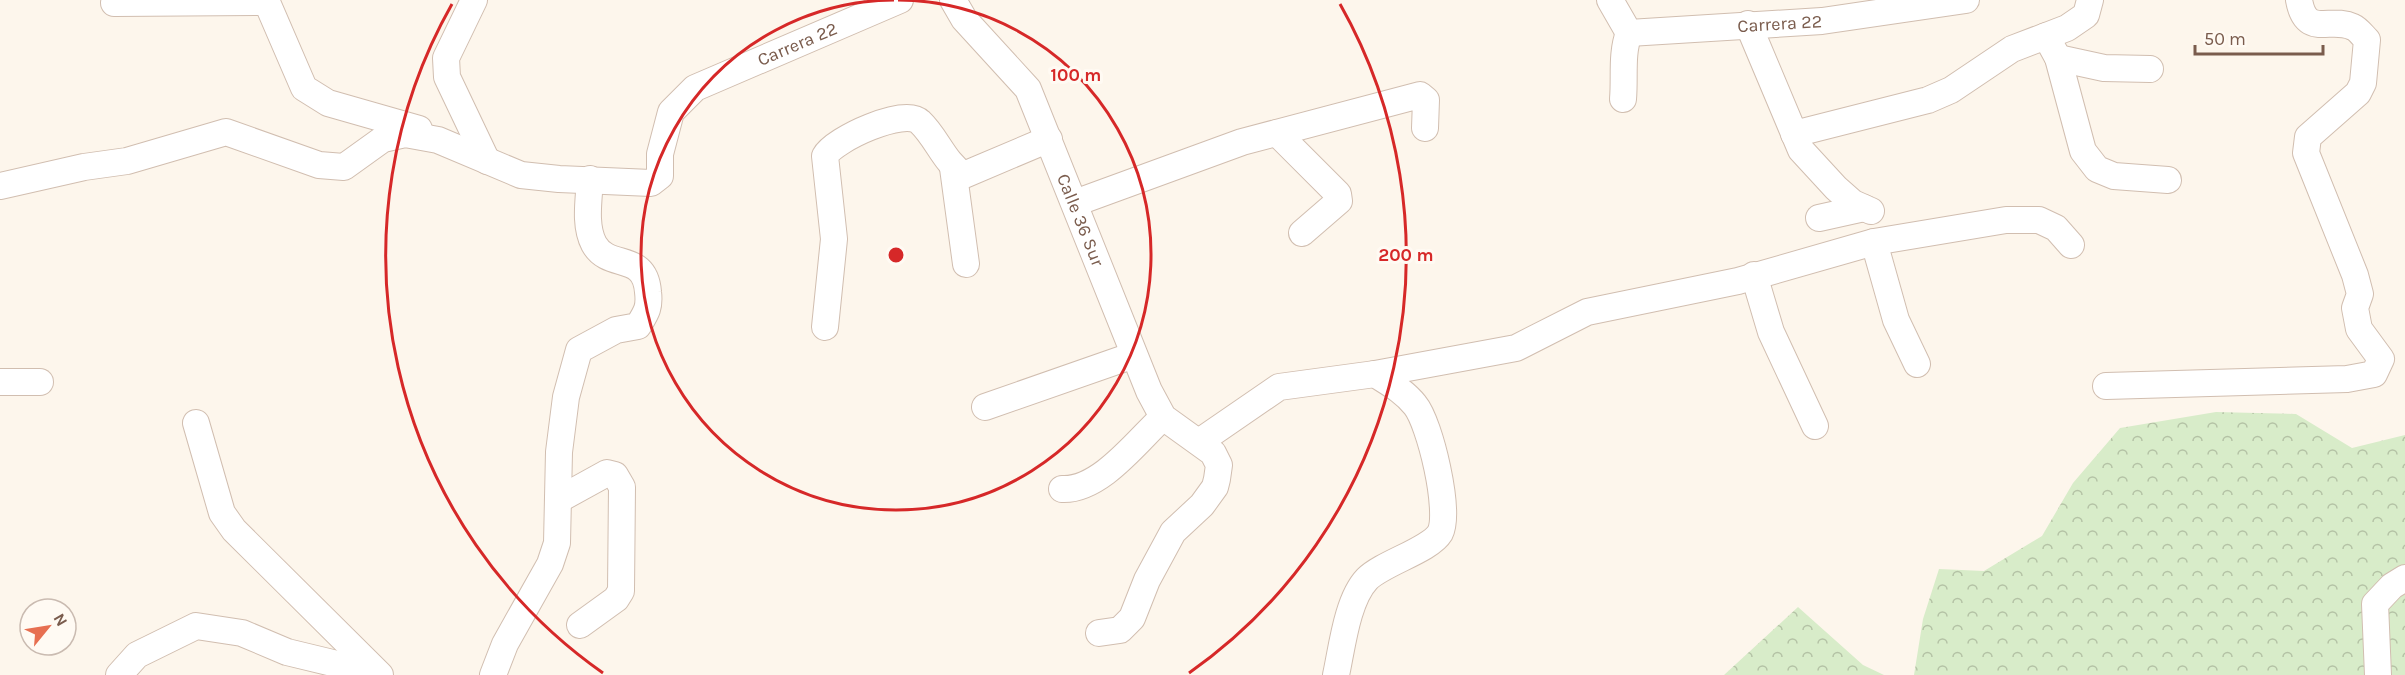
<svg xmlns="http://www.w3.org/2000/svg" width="2405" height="675" viewBox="0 0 2405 675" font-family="Karla,sans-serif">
<defs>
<pattern id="forest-crowns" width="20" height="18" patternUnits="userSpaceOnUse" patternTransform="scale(1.5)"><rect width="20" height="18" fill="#d8ecc9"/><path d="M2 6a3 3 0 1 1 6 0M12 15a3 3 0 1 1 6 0" fill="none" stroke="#b4c2a5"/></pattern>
</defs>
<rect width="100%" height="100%" fill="#fdf6ec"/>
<g fill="url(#forest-crowns)">
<path d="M2216 412 2296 414 2352 448 2405 435V675H1914L1923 619 1939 569 1984 571 2042 536 2073 483 2120 428Z"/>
<path d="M1798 607 1863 665 1884 675H1724Z"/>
</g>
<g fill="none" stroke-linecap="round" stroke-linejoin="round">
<g stroke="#d1beb0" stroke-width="28">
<g id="minor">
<path d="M266 0 304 88 328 103 419 129"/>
<path d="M474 0 446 58 447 77 487 161"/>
<path id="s1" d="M953 0 964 19 1028 89 1149 391 1163 417 1213 453 1219 465 1217 479 1215 487 1202 505 1173 532 1147 580 1132 618 1120 630 1099 633"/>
<path id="s2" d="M1610 0 1629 33 1822 21 1966 0"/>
<path d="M114 3 266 2"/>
<path d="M1748 24 1801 150 1836 188 1853 203 1871 211"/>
<path d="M2046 36 2058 58 2083 151 2097 169 2114 176 2168 180"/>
<path d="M2058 58 2104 68 2150 69"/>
<path d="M1623 99C1625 77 1621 54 1629 33"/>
<path d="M1277 133 1338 194 1339 201 1302 233"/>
<path d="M1794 134 1928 100 1951 90 2012 49 2067 28 2086 15 2090 0"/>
<path d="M953 168 966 264"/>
<path id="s3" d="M0 186 84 167 127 161 226 132 319 165 344 167 383 139 405 134 438 140 521 175 559 179 651 183 660 176V154L671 112 695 88 900 0"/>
<path d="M1075 203 1242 142 1420 95 1426 100 1425 128"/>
<path d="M1819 218 1864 208"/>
<path d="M1874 242 1896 320 1917 364"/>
<path d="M1754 275 1771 332 1815 426"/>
<path d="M825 327 834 239 825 156C834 139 905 107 920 122 937 138 944 162 964 175L1049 139"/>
<path d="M0 382H40"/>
<path d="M2106 386 2347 379 2374 374 2381 359 2359 329 2355 308 2360 294 2355 275 2306 153 2308 137 2358 93 2363 83 2367 40C2363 36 2358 29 2353 27 2330 16 2306 39 2299 0"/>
<path d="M985 407 1134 355"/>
<path d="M196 423 222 513 234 530 380 675"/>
<path d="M1199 442 1279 387 1375 374 1516 348 1587 312 1738 281 1874 242 2006 220H2039L2056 228 2071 245"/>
<path d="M1062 489C1100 491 1137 441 1163 417"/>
<path d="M558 500 607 473 615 475 622 487 621 591 616 599 580 625"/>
<path d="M119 675 137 655 196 626 242 633 287 652 378 674"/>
<path d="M493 675 505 644 550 564 557 543 559 452 566 397 579 350 616 330 638 326C646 313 650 308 648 292 645 251 609 271 594 244 584 225 589 199 590 179"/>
<path d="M1336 675C1342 648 1347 600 1367 579 1383 563 1430 550 1440 533 1451 512 1430 423 1415 405 1404 391 1389 383 1375 374"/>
<path d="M2378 675 2375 604 2392 586 2405 578"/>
</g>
</g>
<use href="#minor" stroke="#fff" stroke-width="26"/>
</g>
<g fill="none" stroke="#d62828" stroke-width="3">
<path d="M898 0A255 255 0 1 1 894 0"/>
<path d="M603 673A510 510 0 0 1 452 4M1340 4A510 510 0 0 1 1189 673"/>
</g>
<g text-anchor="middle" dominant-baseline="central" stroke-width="6" stroke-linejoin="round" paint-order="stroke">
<g font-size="18" fill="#7a5c4d" stroke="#fffaf3">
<text stroke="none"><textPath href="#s2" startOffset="189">Carrera 22</textPath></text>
<text stroke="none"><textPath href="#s3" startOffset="903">Carrera 22</textPath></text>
<text stroke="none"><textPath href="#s1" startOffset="258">Calle 36 Sur</textPath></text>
</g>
</g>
<circle cx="896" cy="255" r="9" fill="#d62828" stroke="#fffaf3" stroke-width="3"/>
<g font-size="18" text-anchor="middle" font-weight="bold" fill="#d62828" stroke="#fffaf3" stroke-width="6" stroke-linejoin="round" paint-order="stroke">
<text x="1076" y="81">100 m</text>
<text x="1406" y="261">200 m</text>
</g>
<g transform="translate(48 627) rotate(60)"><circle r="28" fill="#fffaf3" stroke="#cabbb1" stroke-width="1.5"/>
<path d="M0-4.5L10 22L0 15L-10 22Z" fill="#e76f51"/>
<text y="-9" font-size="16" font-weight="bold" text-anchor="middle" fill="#7a5c4d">N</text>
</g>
<path d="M2195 45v9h128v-9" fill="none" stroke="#7a5c4d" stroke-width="3"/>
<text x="2204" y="45" font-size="18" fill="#7a5c4d" stroke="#fffaf3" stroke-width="4.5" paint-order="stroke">50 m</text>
</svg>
